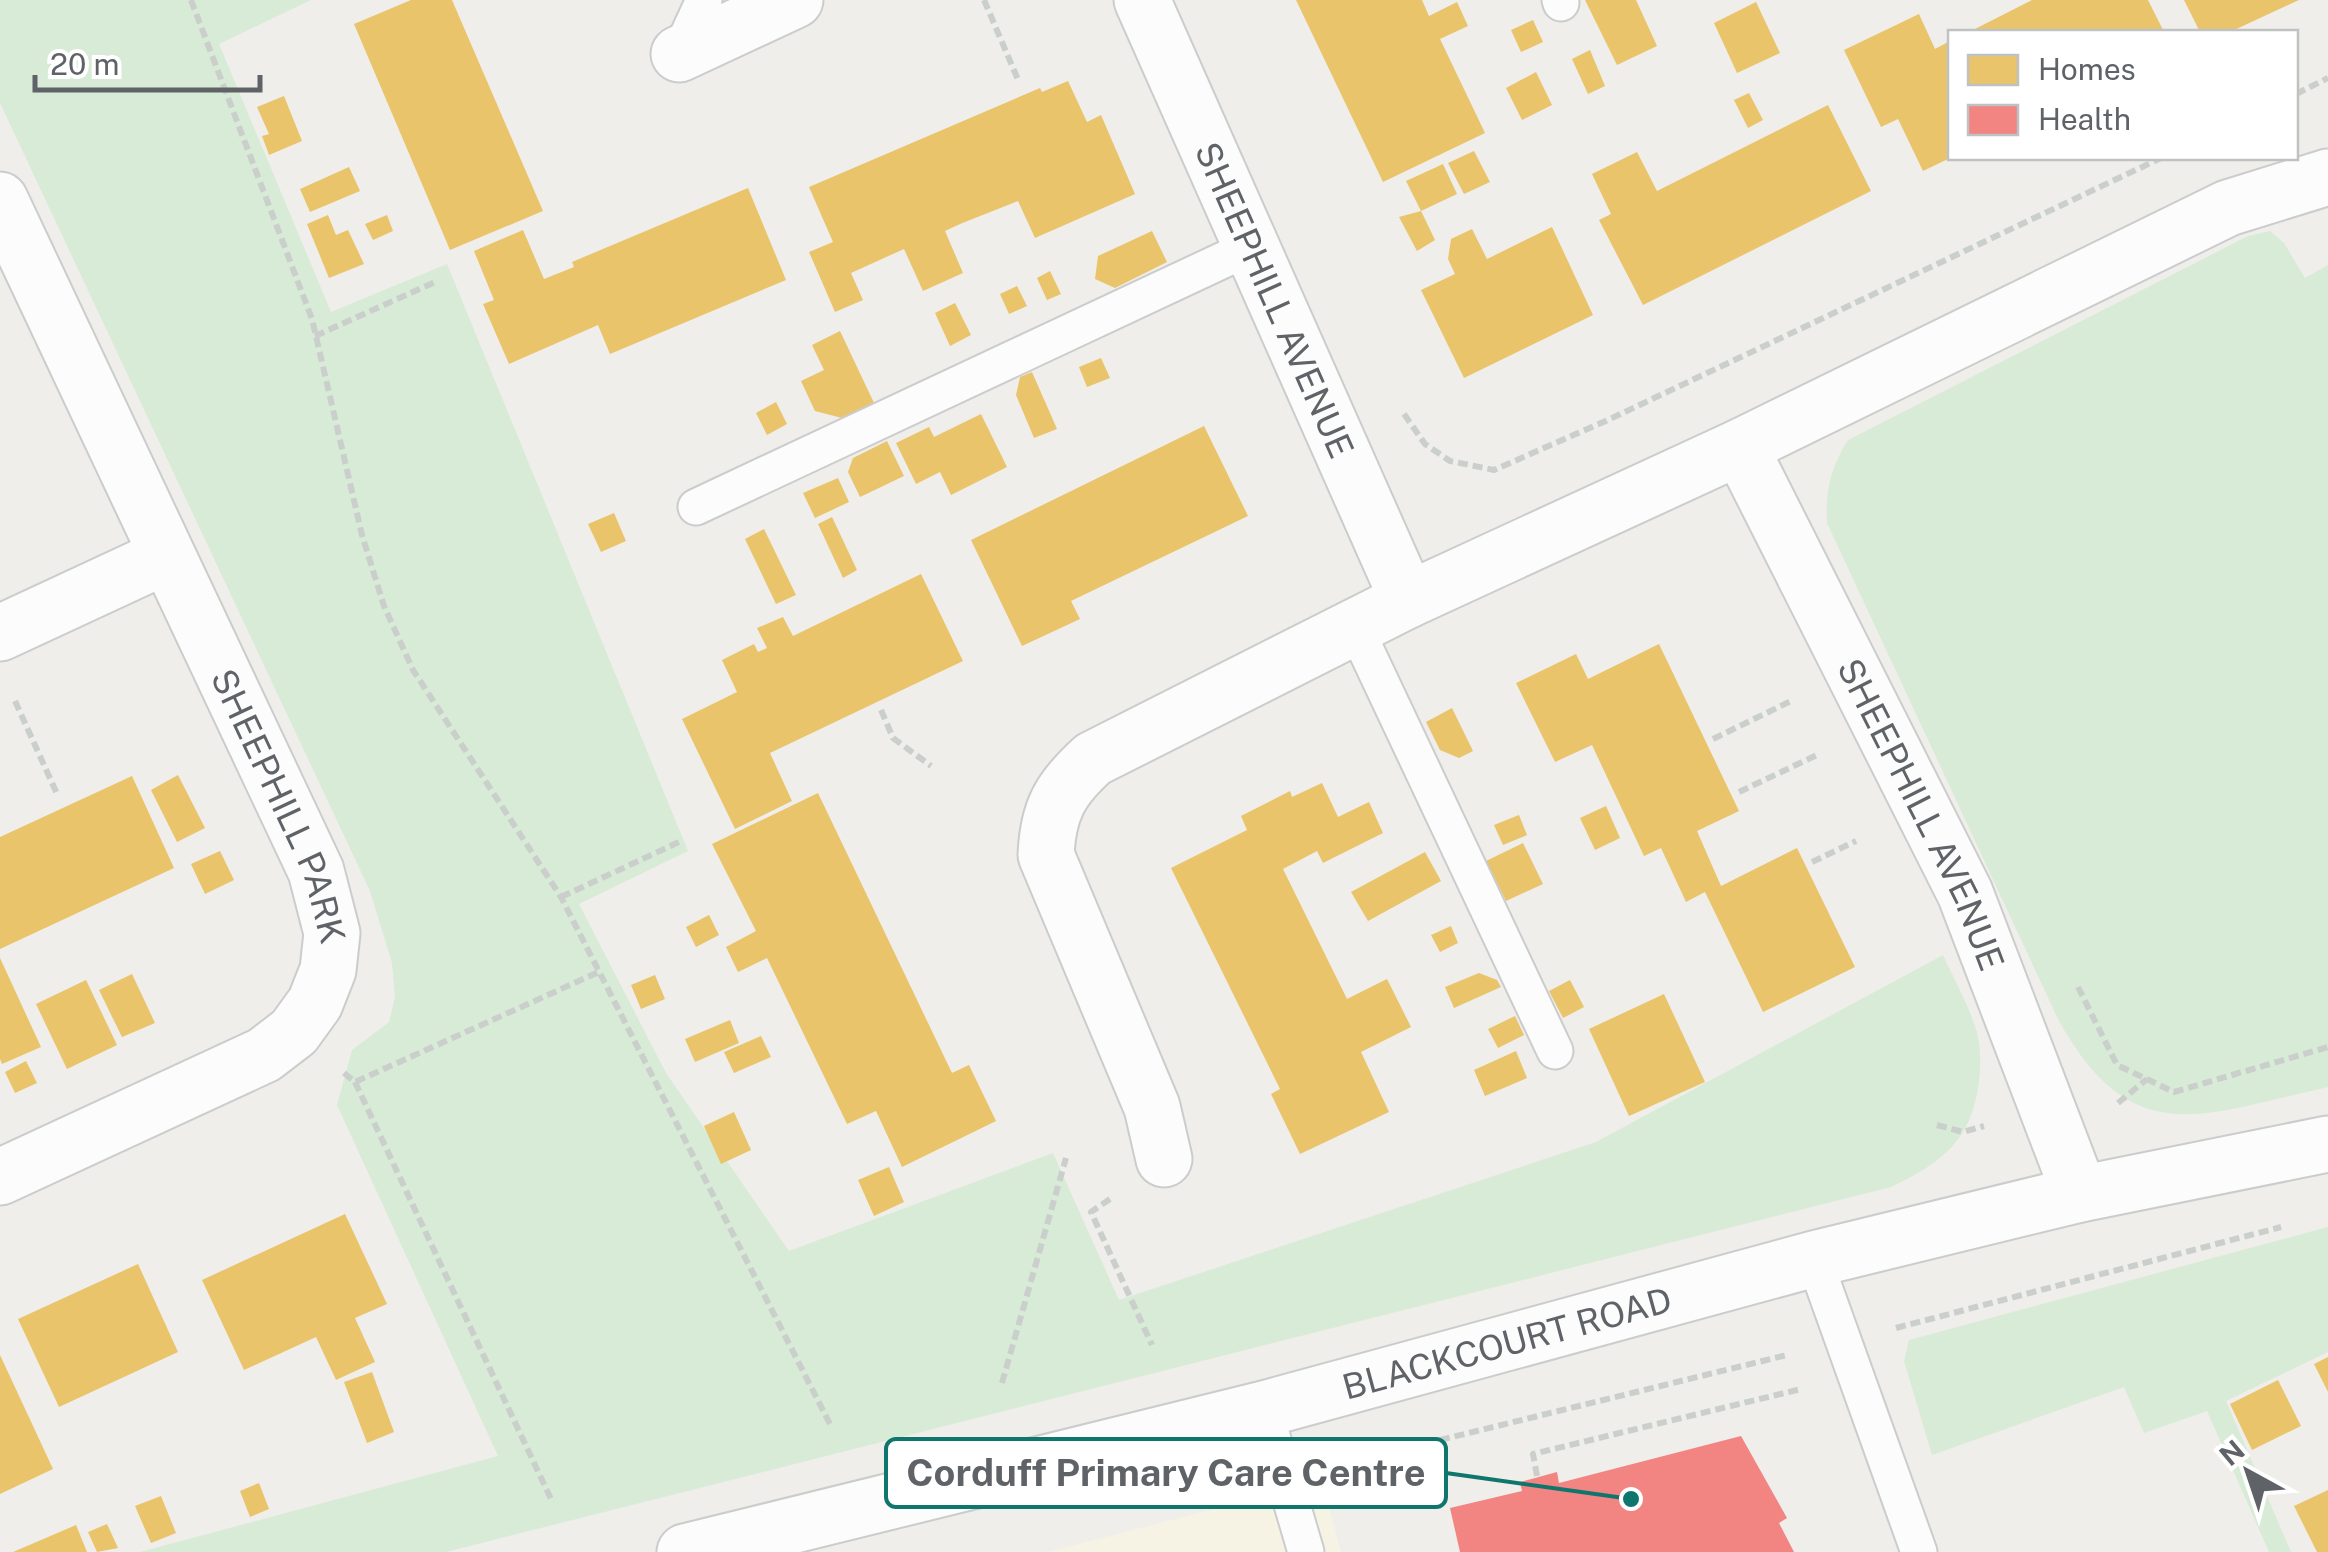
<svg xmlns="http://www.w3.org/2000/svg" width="2328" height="1552" viewBox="0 0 2328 1552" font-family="'Public Sans',sans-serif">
<rect width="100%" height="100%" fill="#efeeea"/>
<path fill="#f7f3e4" d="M1322 1481 1341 1552H1048Z"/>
<g fill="#d8ebd6">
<path d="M0 0H311L219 44 331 312 447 264 688 851 579 904 666 1073 789 1251 1053 1153 1119 1300 1596 1142 1943 955C1954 979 1967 1002 1975 1026 1981 1043 1981 1064 1979 1081 1972 1140 1943 1162 1891 1187L446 1552H140L498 1456 337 1105 352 1050 389 1022 395 997 392 963 370 891 0 103Z"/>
<path d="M2270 231 2284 243 2305 278 2328 265V1087C2204 1114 2132 1154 2058 1019L1827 523C1825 490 1831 467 1848 440L2248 236Z"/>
<path d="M2328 1227V1352L2226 1401 2291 1552H2269L2207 1411 2144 1433 2124 1387 1932 1455 1904 1361 1909 1340Z"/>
</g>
<g fill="#e9c46a">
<path d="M411 0H452L543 211 450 250 354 24Z"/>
<path d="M1296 0H1422L1429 16 1457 2 1468 26 1440 39 1485 133 1383 182Z"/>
<path d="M1585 0H1636L1657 46 1617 65Z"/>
<path d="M2032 0H2148L2164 32H1969Z"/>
<path d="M2184 0H2299L2230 32H2200Z"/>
<path d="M1756 2 1780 53 1737 73 1714 23Z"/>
<path d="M1919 14 1935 49 1950 41V158L1923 171 1898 119 1881 127 1844 50Z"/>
<path d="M1533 20 1543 42 1521 52 1511 30Z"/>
<path d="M1590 50 1605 86 1588 94 1572 59Z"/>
<path d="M1536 72 1552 105 1522 120 1506 88Z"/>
<path d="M1068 81 1087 122 1101 115 1135 194 1035 238 1018 201 960 224 945 231 963 273 923 291 904 249 851 273 863 300 835 312 809 252 833 242 809 187 1040 88 1042 92Z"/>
<path d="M1749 93 1763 120 1748 128 1734 100Z"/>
<path d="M284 96 302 141 269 155 262 136 269 134 257 107Z"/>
<path d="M1828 105 1871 191 1643 305 1599 220 1611 214 1592 174 1637 152 1657 191Z"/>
<path d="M1474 151 1490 182 1464 194 1448 163Z"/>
<path d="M1443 164 1457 194 1421 211 1406 181Z"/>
<path d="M349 167 360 191 310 212 300 189Z"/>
<path d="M748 188 786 280 610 354 598 325 509 364 483 304 494 300 474 251 523 230 544 279 574 267 572 262Z"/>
<path d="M1421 211 1435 240 1417 251 1399 217Z"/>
<path d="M328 215 336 235 348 230 364 264 329 278 307 224Z"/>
<path d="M387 215 393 231 373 240 365 224Z"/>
<path d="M1552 227 1593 315 1464 378 1421 290 1455 274 1448 259 1451 239 1472 229 1487 259Z"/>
<path d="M1152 231 1167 262 1115 288 1095 279 1098 256Z"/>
<path d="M1050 271 1061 294 1047 300 1037 278Z"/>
<path d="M1017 286 1027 306 1009 314 1000 294Z"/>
<path d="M955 303 971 335 950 346 935 313Z"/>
<path d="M840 331 874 403 842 418 815 411 801 381 824 370 812 345Z"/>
<path d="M1101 358 1110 378 1087 387 1079 367Z"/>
<path d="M1032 372 1057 429 1034 438 1016 395 1020 377Z"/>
<path d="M776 402 787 424 767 435 756 413Z"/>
<path d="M981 414 1007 467 951 495 940 472 916 484 896 443 929 427 934 437Z"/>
<path d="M1204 426 1248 516 1071 601 1080 619 1022 646 971 540Z"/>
<path d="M887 441 904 476 860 497 848 472 853 458Z"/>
<path d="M838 478 849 502 815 518 803 493Z"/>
<path d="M614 513 626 541 601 552 588 524Z"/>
<path d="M832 517 857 570 843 578 818 524Z"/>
<path d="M764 529 796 595 776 604 745 539Z"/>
<path d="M921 574 963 661 770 753 792 801 735 829 682 719 737 692 722 660 754 644 758 652 767 648 757 628 783 617 793 636Z"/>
<path d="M1659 644 1739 811 1697 831 1721 886 1797 848 1855 967 1763 1012 1705 892 1686 902 1661 848 1644 856 1592 745 1555 762 1516 683 1576 654 1588 679Z"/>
<path d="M1452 708 1473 751 1459 758 1440 750 1426 722Z"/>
<path d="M178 775 205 828 177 842 151 790Z"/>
<path d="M132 776 174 868 0 949V837Z"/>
<path d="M1322 783 1338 817 1369 802 1383 833 1323 863 1317 851 1283 869 1347 999 1387 979 1411 1027 1361 1052 1389 1112 1300 1154 1271 1094 1280 1089 1171 868 1247 830 1241 816 1290 791 1292 797Z"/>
<path d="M818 793 952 1073 969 1065 996 1121 902 1167 876 1111 847 1124 767 958 738 972 726 947 756 931 712 844Z"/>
<path d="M1606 806 1620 838 1595 850 1580 818Z"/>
<path d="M1519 815 1527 835 1503 845 1494 825Z"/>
<path d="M1523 843 1543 884 1506 901 1486 861Z"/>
<path d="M220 851 234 880 205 894 191 864Z"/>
<path d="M1425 852 1441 881 1368 921 1351 892Z"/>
<path d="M709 915 719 935 696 947 686 927Z"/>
<path d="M1451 926 1458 943 1440 952 1431 935Z"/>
<path d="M0 958 41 1047 2 1064 0 1059Z"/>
<path d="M1479 973 1497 980 1501 987 1454 1008 1445 987Z"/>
<path d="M132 974 155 1023 122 1037 99 990Z"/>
<path d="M655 975 665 999 641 1009 631 985Z"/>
<path d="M86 980 117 1045 67 1069 36 1004Z"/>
<path d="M1570 980 1584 1007 1563 1018 1549 991Z"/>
<path d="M1664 994 1705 1082 1629 1116 1589 1029Z"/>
<path d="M1515 1016 1524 1035 1498 1048 1488 1029Z"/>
<path d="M730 1020 739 1043 695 1062 685 1039Z"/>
<path d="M761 1036 771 1057 734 1073 724 1052Z"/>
<path d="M1516 1051 1527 1078 1485 1096 1474 1070Z"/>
<path d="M26 1061 37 1083 15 1093 5 1072Z"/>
<path d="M734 1112 751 1150 721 1164 704 1126Z"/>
<path d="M889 1167 904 1202 874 1216 858 1180Z"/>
<path d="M345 1214 387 1304 355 1318 375 1362 336 1380 316 1337 244 1370 202 1280Z"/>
<path d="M138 1264 178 1352 59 1407 18 1319Z"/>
<path d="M0 1355 53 1469 0 1494Z"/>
<path d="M2328 1357V1392L2314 1364Z"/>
<path d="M372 1372 394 1432 367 1443 344 1382Z"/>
<path d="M2278 1380 2301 1426 2252 1450 2230 1404Z"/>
<path d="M259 1483 269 1509 250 1517 240 1491Z"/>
<path d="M2328 1490V1552H2317L2294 1506Z"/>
<path d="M161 1496 176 1533 151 1543 135 1506Z"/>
<path d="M107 1524 118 1548 97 1552 88 1532Z"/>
<path d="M76 1525 87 1552H13Z"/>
</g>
<path fill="#f28482" d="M1741 1436 1787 1518 1779 1523 1794 1552H1460L1450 1508 1522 1491 1520 1482 1557 1472 1559 1483Z"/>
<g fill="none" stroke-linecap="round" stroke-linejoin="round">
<g stroke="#cbcccc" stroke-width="39">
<g id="service">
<path d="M1560 0 1561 3"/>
<path d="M679 54 704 0"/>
<path d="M696 507 1251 247"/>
<path d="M1355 627 1555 1051"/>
<path d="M1814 1259 1919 1552"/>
<path d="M1264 1409 1306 1552"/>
</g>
</g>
<g stroke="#cbcccc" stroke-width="59">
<g id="minor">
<path id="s1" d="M1142 0 1408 600"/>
<path d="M679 54 795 0"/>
<path id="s2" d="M0 200 316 871 332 933 328 970 315 1003 294 1032 264 1055 0 1177"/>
<path id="s3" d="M1740 447 1965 893 2080 1194"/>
<path d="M0 633 166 556"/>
<path d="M1164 1159 1152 1107 1046 855C1048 810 1060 789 1093 759L1408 600 1740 447 2228 208 2328 177"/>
</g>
</g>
<g stroke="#cbcccc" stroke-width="59">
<g id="tertiary">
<path id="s4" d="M685 1552 1264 1409 1814 1259 2080 1194 2328 1144"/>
</g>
</g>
<g stroke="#cacfcc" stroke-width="6" stroke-dasharray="10 5" stroke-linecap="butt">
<path d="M191 0 312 319 362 535 384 606 413 670 561 897 831 1426"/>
<path d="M984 0 1019 82"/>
<path d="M2296 94 2328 78"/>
<path d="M315 336 435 282"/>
<path d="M1404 414 1425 444 1450 461 1494 470 1610 419 2161 158"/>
<path d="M15 701 58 796"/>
<path d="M881 710 893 738 931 766"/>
<path d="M1713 739 1791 701"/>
<path d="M1739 792 1817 755"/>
<path d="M1812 862 1856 841"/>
<path d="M561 897 679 842"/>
<path d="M2078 987 2117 1065 2174 1092 2328 1047"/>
<path d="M344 1073 355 1082 601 971"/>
<path d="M355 1082 551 1499"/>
<path d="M2118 1103 2147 1079"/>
<path d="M1937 1125 1963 1132 1984 1126"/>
<path d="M1110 1199 1091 1212 1152 1345"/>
<path d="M1896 1328 2281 1227"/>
<path d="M1002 1383 1066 1158"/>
<path d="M1338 1465 1787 1355"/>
<path d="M1537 1476 1533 1454 1801 1389"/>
</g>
<use href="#service" stroke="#fdfcfc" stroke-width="35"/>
<use href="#minor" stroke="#fdfcfc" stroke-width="55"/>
<use href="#tertiary" stroke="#fdfcfc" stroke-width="55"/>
</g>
<g text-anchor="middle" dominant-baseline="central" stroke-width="10" stroke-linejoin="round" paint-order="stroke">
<g font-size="35" fill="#5f6368" stroke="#fff">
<text stroke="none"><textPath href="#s1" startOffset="328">SHEEPHILL AVENUE</textPath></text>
<text stroke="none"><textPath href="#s2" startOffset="668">SHEEPHILL PARK</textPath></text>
<text stroke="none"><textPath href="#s3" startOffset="410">SHEEPHILL AVENUE</textPath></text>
<text stroke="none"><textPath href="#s4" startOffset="848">BLACKCOURT ROAD</textPath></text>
</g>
</g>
<path fill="none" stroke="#0f766e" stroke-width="4" d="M1631 1499L1446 1473"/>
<circle fill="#0f766e" stroke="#fff" stroke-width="4" cx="1631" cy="1499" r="10"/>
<rect fill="#fff" stroke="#0f766e" stroke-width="4" x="886" y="1439" width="560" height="68" rx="10"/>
<g font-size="38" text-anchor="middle" font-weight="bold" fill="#5f6368">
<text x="1166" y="1486">Corduff Primary Care Centre</text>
</g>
<rect x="1948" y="30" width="350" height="130" fill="#ffffff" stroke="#bfc1c3" stroke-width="2.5"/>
<rect x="1968" y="55" width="50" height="30" fill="#e9c46a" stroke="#bfc1c3" stroke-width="2.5"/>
<text x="2038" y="80" font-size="30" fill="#5f6368">Homes</text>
<rect x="1968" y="105" width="50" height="30" fill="#f28482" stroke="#bfc1c3" stroke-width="2.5"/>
<text x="2038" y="130" font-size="30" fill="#5f6368">Health</text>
<g transform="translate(2248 1472) rotate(320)" stroke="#ffffff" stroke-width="8" paint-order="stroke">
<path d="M0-8L18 38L0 25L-18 38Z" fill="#5f6368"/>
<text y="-15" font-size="28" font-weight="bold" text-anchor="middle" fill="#5f6368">N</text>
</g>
<path d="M35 75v15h225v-15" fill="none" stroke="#5f6368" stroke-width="5"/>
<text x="50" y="75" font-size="30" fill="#5f6368" stroke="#ffffff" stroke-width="8" paint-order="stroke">20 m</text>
</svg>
